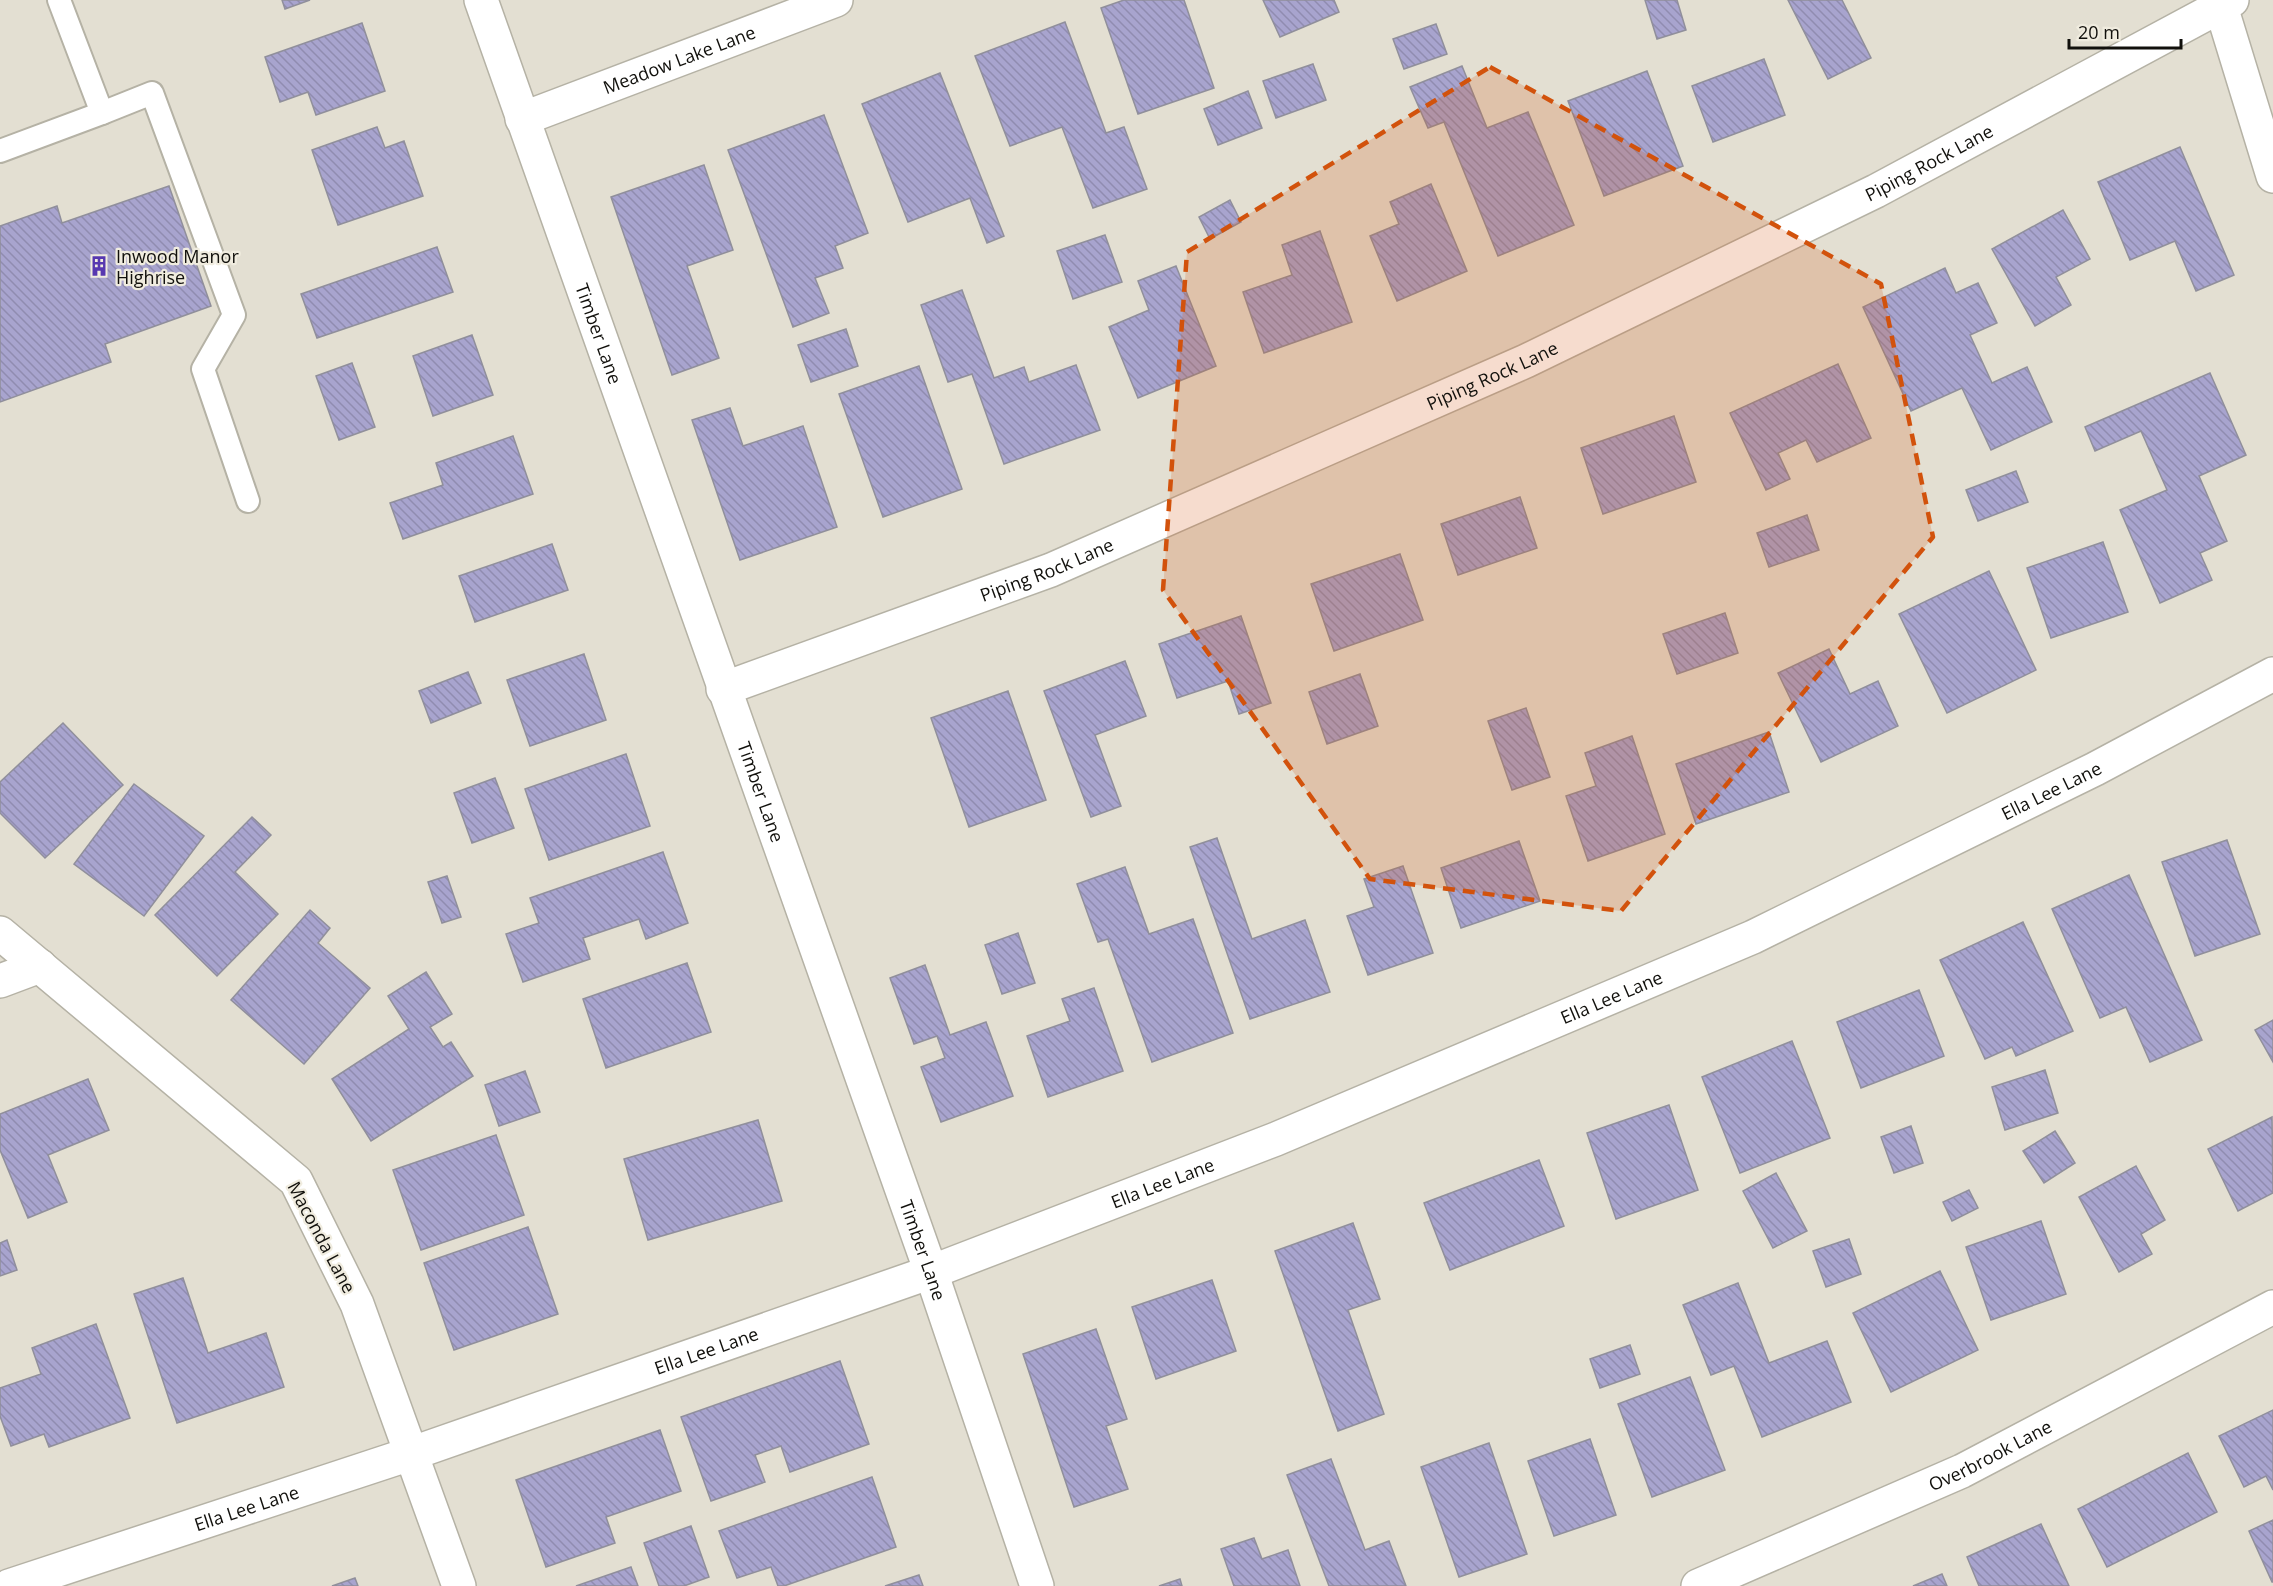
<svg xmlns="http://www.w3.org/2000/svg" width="2273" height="1586" viewBox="0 0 2273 1586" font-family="'Open Sans',sans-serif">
<defs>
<pattern id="building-back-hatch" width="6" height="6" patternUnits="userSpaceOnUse" patternTransform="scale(1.5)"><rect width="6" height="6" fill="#a8a4ce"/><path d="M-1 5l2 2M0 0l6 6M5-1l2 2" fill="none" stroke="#908cb0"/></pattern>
</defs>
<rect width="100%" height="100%" fill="#e3dfd2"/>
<g fill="url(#building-back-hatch)" stroke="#908f9b" stroke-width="1.5">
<path d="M282 0H310L285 9Z"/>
<path d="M1124 0H1184L1214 88 1138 114 1101 8Z"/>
<path d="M1263 0H1334L1339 12 1280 37Z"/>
<path d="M1645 0H1677L1686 30 1657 39Z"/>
<path d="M1788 0H1842L1871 58 1828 79Z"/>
<path d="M1065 22 1106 133 1124 127 1147 189 1093 208 1062 127 1010 146 975 56Z"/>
<path d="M362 23 385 91 316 115 308 92 280 102 265 57Z"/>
<path d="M1436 24 1447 54 1404 69 1393 39Z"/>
<path d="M1764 59 1785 115 1713 142 1692 86Z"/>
<path d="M1313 64 1326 100 1276 118 1263 81Z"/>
<path d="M1462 66 1487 128 1528 112 1574 225 1498 256 1444 122 1428 128 1410 87Z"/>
<path d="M1647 71 1683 166 1604 196 1568 101Z"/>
<path d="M940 73 1004 236 987 243 970 198 908 222 862 104Z"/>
<path d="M1248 91 1262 128 1218 145 1204 109Z"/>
<path d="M824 115 868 233 835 246 843 268 815 278 829 313 793 327 728 150Z"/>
<path d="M377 127 385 148 404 141 423 196 338 225 312 150Z"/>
<path d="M2180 147 2234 275 2196 291 2175 241 2130 260 2098 182Z"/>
<path d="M704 165 733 250 687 266 719 358 672 375 611 197Z"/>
<path d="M1431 184 1467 271 1397 301 1370 236 1399 224 1390 202Z"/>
<path d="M169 186 211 306 105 344 111 362 0 402V226L57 206 62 223Z"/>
<path d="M1230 200 1241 222 1210 239 1199 217Z"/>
<path d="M2063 210 2090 259 2056 277 2071 305 2035 326 1992 249Z"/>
<path d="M1320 231 1352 322 1264 353 1243 292 1292 275 1282 245Z"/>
<path d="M1105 235 1122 282 1073 299 1057 251Z"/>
<path d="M437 247 453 292 317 338 301 294Z"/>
<path d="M1176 266 1216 366 1138 398 1109 327 1149 310 1138 281Z"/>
<path d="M1945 268 1956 293 1978 283 1997 323 1970 335 1992 383 2027 367 2052 422 1991 450 1962 388 1911 411 1863 307Z"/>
<path d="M962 290 994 378 1024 367 1029 382 1076 365 1100 430 1004 464 972 374 948 382 921 305Z"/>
<path d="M846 329 858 366 811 382 798 345Z"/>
<path d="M472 335 493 395 433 416 413 356Z"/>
<path d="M352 363 375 427 339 440 316 376Z"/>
<path d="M1838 364 1871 438 1817 462 1806 440 1778 453 1790 479 1766 490 1730 413Z"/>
<path d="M919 366 962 489 883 517 839 394Z"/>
<path d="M2210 373 2246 455 2199 476 2227 541 2200 553 2212 580 2160 603 2120 510 2167 490 2141 431 2095 451 2085 427Z"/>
<path d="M730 408 743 446 803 426 837 527 740 560 692 420Z"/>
<path d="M1674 416 1696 482 1603 514 1581 448Z"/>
<path d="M513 436 533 494 403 539 390 503 443 485 436 463Z"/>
<path d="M2016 471 2028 502 1978 521 1966 490Z"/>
<path d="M1520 497 1537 548 1458 575 1441 524Z"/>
<path d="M1807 515 1819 550 1769 567 1757 533Z"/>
<path d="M2103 542 2128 612 2051 638 2027 568Z"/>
<path d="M552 544 568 590 475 622 459 576Z"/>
<path d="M1400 554 1423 620 1334 651 1311 584Z"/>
<path d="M1989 571 2036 670 1947 713 1899 614Z"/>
<path d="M1725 613 1738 653 1677 674 1663 634Z"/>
<path d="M1241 616 1271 703 1239 714 1228 681 1177 698 1159 644Z"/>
<path d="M1829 649 1850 694 1878 681 1898 726 1821 762 1778 673Z"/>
<path d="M584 654 606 720 530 746 507 680Z"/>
<path d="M1125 661 1146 716 1095 735 1121 806 1091 817 1044 691Z"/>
<path d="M468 672 481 703 431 723 419 691Z"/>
<path d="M1360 674 1378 726 1327 744 1309 692Z"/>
<path d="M1008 691 1046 800 969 827 931 718Z"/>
<path d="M1526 708 1550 777 1512 790 1488 721Z"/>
<path d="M63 723 123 785 45 858 0 813V782Z"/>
<path d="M1769 732 1789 792 1696 824 1676 764Z"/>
<path d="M1632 736 1665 834 1588 861 1566 796 1596 786 1585 753Z"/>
<path d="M626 754 650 826 549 860 525 789Z"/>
<path d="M495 778 514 828 472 843 454 793Z"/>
<path d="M134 784 204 836 144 916 74 864Z"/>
<path d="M252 817 271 835 235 872 278 914 217 976 155 915Z"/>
<path d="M1217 838 1252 939 1305 920 1330 992 1250 1019 1190 847Z"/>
<path d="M2227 840 2260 934 2195 956 2162 862Z"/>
<path d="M1519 841 1540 901 1461 928 1441 868Z"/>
<path d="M663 852 688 923 646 939 639 919 583 938 590 959 523 982 506 934 539 923 530 898Z"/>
<path d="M1403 866 1433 953 1368 975 1347 916 1374 907 1364 879Z"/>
<path d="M1125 867 1149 934 1193 919 1233 1033 1152 1062 1108 939 1098 942 1077 884Z"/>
<path d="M2129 875 2202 1040 2150 1062 2126 1007 2100 1018 2052 909Z"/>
<path d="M447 876 461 917 442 923 428 882Z"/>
<path d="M310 910 330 928 318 943 370 988 304 1064 231 1000Z"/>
<path d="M2023 922 2073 1031 2016 1056 2012 1047 1985 1059 1940 960Z"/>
<path d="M1018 933 1035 983 1002 994 985 945Z"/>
<path d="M687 963 711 1032 606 1068 583 999Z"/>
<path d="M925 965 950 1035 986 1022 1013 1096 941 1122 921 1067 945 1058 937 1036 914 1044 890 978Z"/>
<path d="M426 972 452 1014 430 1027 443 1047 451 1042 473 1076 371 1141 332 1079 409 1029 388 996Z"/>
<path d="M1094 988 1123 1071 1048 1097 1027 1036 1070 1021 1062 999Z"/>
<path d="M1919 990 1944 1056 1861 1088 1837 1022Z"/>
<path d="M2273 1020V1062L2255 1030Z"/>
<path d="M1792 1041 1830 1138 1740 1173 1702 1077Z"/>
<path d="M2045 1070 2058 1113 2005 1130 1992 1087Z"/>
<path d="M525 1071 540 1112 499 1126 485 1085Z"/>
<path d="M88 1079 109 1130 48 1155 67 1202 28 1218 0 1150V1114Z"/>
<path d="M1669 1105 1698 1190 1616 1219 1587 1133Z"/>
<path d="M2272 1117 2273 1193 2238 1211 2208 1149Z"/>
<path d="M758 1120 782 1201 648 1240 624 1159Z"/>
<path d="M1911 1126 1923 1163 1894 1173 1881 1137Z"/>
<path d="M2055 1131 2075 1163 2044 1183 2023 1151Z"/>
<path d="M496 1135 524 1215 421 1250 393 1170Z"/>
<path d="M1539 1160 1564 1226 1450 1270 1424 1203Z"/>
<path d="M2136 1166 2165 1220 2141 1234 2152 1254 2119 1272 2079 1197Z"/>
<path d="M1776 1173 1807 1231 1773 1248 1743 1191Z"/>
<path d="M1969 1190 1978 1208 1952 1221 1943 1202Z"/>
<path d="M2041 1221 2066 1294 1991 1320 1966 1247Z"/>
<path d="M1353 1223 1380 1299 1348 1310 1384 1414 1338 1431 1275 1251Z"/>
<path d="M528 1227 558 1314 454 1350 424 1263Z"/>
<path d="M1849 1239 1861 1274 1826 1287 1813 1251Z"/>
<path d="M7 1240 17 1270 0 1276V1243Z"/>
<path d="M1940 1271 1978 1350 1891 1392 1853 1313Z"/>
<path d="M183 1278 208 1353 266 1333 284 1387 177 1423 134 1294Z"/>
<path d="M1212 1280 1236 1351 1156 1379 1132 1307Z"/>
<path d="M1738 1283 1769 1363 1827 1341 1851 1402 1762 1437 1734 1366 1711 1375 1683 1305Z"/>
<path d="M96 1324 130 1418 49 1447 44 1434 11 1446 0 1416V1388L41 1374 32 1348Z"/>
<path d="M1096 1329 1127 1419 1106 1426 1128 1489 1074 1507 1023 1354Z"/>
<path d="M1630 1345 1640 1374 1600 1388 1590 1359Z"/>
<path d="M840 1361 869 1444 790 1472 781 1446 755 1455 765 1482 711 1501 681 1417Z"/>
<path d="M1690 1377 1725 1470 1652 1497 1618 1404Z"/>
<path d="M2273 1410V1490L2266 1476 2244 1487 2219 1436Z"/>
<path d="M660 1430 681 1491 606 1517 615 1543 546 1567 516 1480Z"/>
<path d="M1590 1439 1616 1515 1554 1536 1528 1461Z"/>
<path d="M1489 1443 1527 1554 1459 1577 1421 1467Z"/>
<path d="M2188 1453 2217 1512 2107 1567 2078 1509Z"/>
<path d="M1331 1459 1365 1550 1389 1541 1406 1586H1329L1287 1475Z"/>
<path d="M872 1477 896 1547 784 1586H778L771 1567 737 1578 719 1531Z"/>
<path d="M2273 1520V1582H2272L2249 1531Z"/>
<path d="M2041 1524 2069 1586H1979L1967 1557Z"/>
<path d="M691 1526 709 1577 684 1586H659L644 1543Z"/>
<path d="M1254 1538 1262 1559 1288 1550 1300 1586H1234L1221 1549Z"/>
<path d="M631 1567 638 1586H576Z"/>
<path d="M1942 1574 1947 1586H1913Z"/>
<path d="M919 1575 923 1586H885Z"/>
<path d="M355 1578 358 1586H332Z"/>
<path d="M1180 1579 1182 1586H1159Z"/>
</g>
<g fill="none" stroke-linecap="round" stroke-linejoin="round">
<g stroke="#b5b2a5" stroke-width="26">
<g id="lane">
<path d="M102 113 152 93 234 315 203 369 248 501"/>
<path d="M0 151 102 113 59 0"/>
</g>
</g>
<g stroke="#b5b2a5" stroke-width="36">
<g id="street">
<path id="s1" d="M481 0 931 1272 1037 1586"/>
<path d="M2219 0 2273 176"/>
<path id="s2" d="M522 119 836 0"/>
<path id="s3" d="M723 689 1051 570 1526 361 1876 191 2232 0"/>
<path d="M0 933 296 1181 357 1304 459 1586"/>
<path d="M0 981 40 966"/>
<path id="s4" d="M9 1586 413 1453 931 1272 1276 1139 1753 937 2095 769 2273 674"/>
<path id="s5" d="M1698 1586 1962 1471 2273 1307"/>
</g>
</g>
<use href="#lane" stroke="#fff" stroke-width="22"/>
<use href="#street" stroke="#fff" stroke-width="33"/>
</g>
<path fill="#d2520c" fill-opacity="0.2" stroke="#d2520c" stroke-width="4.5" stroke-dasharray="12 8" stroke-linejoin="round" d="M1490 67 1881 284 1933 537 1621 911 1370 879 1163 590 1187 252Z"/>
<defs>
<g id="building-bare" transform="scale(1.62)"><path d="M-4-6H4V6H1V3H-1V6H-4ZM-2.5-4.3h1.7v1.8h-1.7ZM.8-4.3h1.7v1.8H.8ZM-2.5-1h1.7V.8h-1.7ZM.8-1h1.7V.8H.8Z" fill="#5738b0" stroke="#f0ecdf" stroke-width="2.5" paint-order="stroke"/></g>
</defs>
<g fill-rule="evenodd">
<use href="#building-bare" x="99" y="266"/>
</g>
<g text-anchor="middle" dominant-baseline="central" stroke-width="4.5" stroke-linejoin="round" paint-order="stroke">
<g font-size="18" fill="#11100c" stroke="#f0ecdf">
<text stroke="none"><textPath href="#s2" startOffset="168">Meadow Lake Lane</textPath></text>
<text stroke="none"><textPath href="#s3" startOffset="1317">Piping Rock Lane</textPath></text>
<text stroke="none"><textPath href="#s1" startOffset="354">Timber Lane</textPath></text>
<text stroke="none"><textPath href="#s3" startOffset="831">Piping Rock Lane</textPath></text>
<text stroke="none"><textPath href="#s3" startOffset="345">Piping Rock Lane</textPath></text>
<text stroke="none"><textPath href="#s4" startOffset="2194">Ella Lee Lane</textPath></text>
<text stroke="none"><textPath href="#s1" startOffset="840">Timber Lane</textPath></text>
<text stroke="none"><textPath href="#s4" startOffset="1708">Ella Lee Lane</textPath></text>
<text stroke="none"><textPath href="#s4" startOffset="1222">Ella Lee Lane</textPath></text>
<text transform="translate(322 1237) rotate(62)">Maconda Lane</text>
<text stroke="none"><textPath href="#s1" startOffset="1326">Timber Lane</textPath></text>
<text stroke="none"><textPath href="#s4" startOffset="736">Ella Lee Lane</textPath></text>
<text stroke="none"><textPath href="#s5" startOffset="320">Overbrook Lane</textPath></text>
<text stroke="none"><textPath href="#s4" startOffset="250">Ella Lee Lane</textPath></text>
</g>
<g font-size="18" fill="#11100c" stroke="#f0ecdf" text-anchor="start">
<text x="116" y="256">Inwood Manor<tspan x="116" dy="21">Highrise</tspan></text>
</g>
</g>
<path d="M2069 39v9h112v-9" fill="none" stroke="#11100c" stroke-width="3"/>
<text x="2078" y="39" font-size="18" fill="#11100c" stroke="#f0ecdf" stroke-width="4.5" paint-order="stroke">20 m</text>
</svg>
